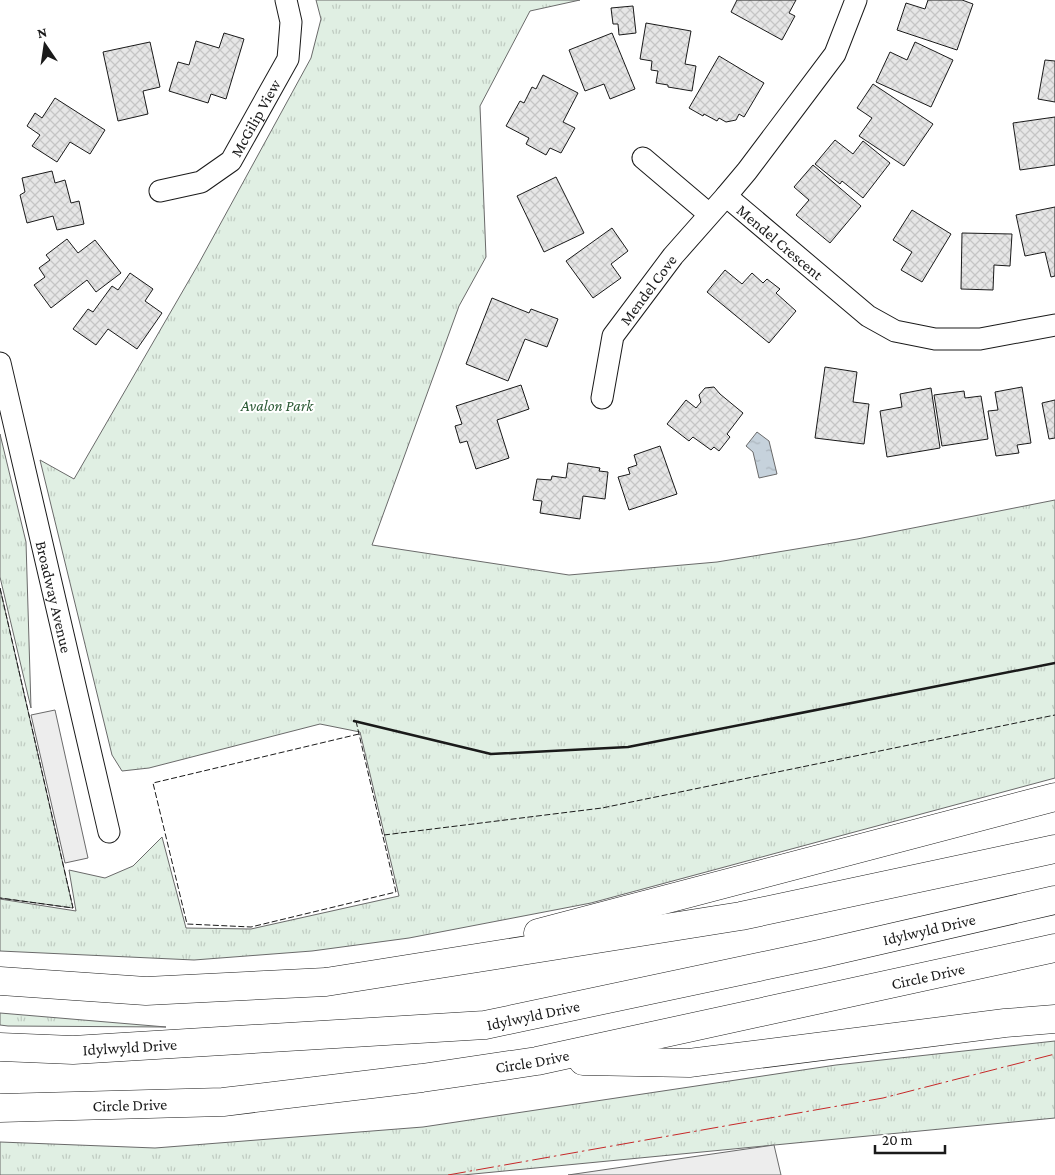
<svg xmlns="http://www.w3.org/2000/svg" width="1055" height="1175" viewBox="0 0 1055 1175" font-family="'Crimson Pro',serif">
<defs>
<pattern id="grass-tufts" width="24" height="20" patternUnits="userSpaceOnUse" patternTransform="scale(1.25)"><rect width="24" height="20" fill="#e0efe3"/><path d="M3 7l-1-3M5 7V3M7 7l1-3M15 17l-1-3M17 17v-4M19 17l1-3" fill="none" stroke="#c0ccc2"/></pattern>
<pattern id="water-ripples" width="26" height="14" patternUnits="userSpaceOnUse" patternTransform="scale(1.25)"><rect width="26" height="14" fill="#c6d2dc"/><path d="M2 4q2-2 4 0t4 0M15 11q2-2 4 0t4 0" fill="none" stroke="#aab4bc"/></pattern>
<pattern id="building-cross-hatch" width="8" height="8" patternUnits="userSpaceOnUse" patternTransform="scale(1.25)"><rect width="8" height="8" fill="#e6e6e6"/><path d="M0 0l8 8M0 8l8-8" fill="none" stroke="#c5c5c5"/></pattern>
</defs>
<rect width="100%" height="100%" fill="#fff"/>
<g fill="url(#grass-tufts)" stroke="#6a6a6a">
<path d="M316 0H580L530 11 480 106 486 257 459 306 372 545 569 575 717 562 857 539 1055 500V778L591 903 409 938 312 951 194 960 0 951V899L76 911 69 870 105 878 133 866 162 837 186 928 251 929 399 896 360 732 320 724 149 768 122 771 112 755 40 460 74 479 199 263 311 58 321 19Z"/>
<path d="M0 434 26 542 31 708 0 577Z"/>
<path d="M0 588 73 908 0 898Z"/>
<path d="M0 1013 166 1027 8 1026 0 1025Z"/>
<path d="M1055 1041V1118L463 1175H0V1142L155 1148 423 1127 836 1065Z"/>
</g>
<g fill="#ededed" stroke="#6a6a6a">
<path d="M55 710 88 858 65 863 31 715Z"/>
<path d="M774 1145 781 1175H568Z"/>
</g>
<path fill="url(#water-ripples)" stroke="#6a6a6a" d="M757 432 769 441 777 474 759 478 753 452 746 446Z"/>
<g fill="url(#building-cross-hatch)" stroke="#1a1a1a">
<path d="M737 0H796L789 13 795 16 782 40 731 12Z"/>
<path d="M928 0H962L973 4 957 50 897 30 906 3 925 9Z"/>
<path d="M633 6 636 33 619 35 618 24H613L611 8Z"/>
<path d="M646 23 691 31 685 64 696 66 692 91 668 87V85L656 83 658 71 651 70 652 61 640 59Z"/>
<path d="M224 33 244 39 226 99 211 94 208 103 169 91 178 62 189 65 196 41 219 48Z"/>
<path d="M612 33 635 89 610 99 604 84 585 91 569 50Z"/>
<path d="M150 42 160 87 143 91 148 114 118 121 103 52Z"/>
<path d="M915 42 953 60 931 107 876 82 890 52 907 60Z"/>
<path d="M719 56 764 83 744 117 739 114 736 120 726 122 719 118 717 121 704 114 703 116 689 108Z"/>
<path d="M1045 60 1055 61V102L1038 99Z"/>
<path d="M543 75 578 93 563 122 575 128 561 153 550 148 546 155 526 144 529 138 506 126 520 101 524 103 532 87 536 89Z"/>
<path d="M873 84 933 124 904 166 859 136 872 118 857 108Z"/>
<path d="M55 98 105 130 90 154 70 142 57 162 32 146 40 135 27 126 35 113 42 118Z"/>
<path d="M1055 117V165L1020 170 1013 123Z"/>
<path d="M835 140 853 154 863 141 890 163 863 198 842 181 840 184 815 164Z"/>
<path d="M813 165 861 206 830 243 796 215 809 200 794 187Z"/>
<path d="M52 171 55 183 65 180 71 203 79 201 84 224 57 230 53 216 27 223 20 195 25 192 22 178Z"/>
<path d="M556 177 584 233 544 252 517 196Z"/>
<path d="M1055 207V276L1051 277 1045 252 1025 256 1016 215Z"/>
<path d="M912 210 951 234 922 282 901 270 912 252 893 240Z"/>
<path d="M612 228 628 251 611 264 621 278 593 298 566 261Z"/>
<path d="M962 233 1012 234 1010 266 994 265 993 290 961 289Z"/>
<path d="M67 239 78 253 95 240 121 273 96 292 87 280 51 308 34 285 45 277 39 268 50 260 46 255Z"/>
<path d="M725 270 742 284 752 273 763 283 767 279 780 289 776 293 796 311 769 343 707 292Z"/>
<path d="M130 273 153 289 145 301 162 313 137 349 108 329 96 345 73 329 88 309 93 312 112 286 118 290Z"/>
<path d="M492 298 529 313 531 309 558 319 547 347 525 339 508 381 466 364Z"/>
<path d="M825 367 857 372 853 402 869 404 864 444 815 438Z"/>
<path d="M521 385 529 409 497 420 509 458 476 469 467 441 460 443 455 426 462 424 456 406Z"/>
<path d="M714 387 720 394 743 413 727 434 730 437 719 451 714 447 711 450 693 437 689 441 667 424 686 400 696 408 701 402 699 395 705 388Z"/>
<path d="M1022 387 1031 443 1017 445 1019 453 996 456 988 411 998 410 995 392Z"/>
<path d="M931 388 940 448 887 457 880 411 902 407 900 394Z"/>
<path d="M964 391 965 398 981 396 988 439 942 446 934 395Z"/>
<path d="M1055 400V438L1049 439 1042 403Z"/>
<path d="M660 446 677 494 629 510 618 477 630 474 628 468 637 465 634 455Z"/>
<path d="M568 463 600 468 599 471 608 472 605 499 583 496 580 519 540 513 542 501 533 500 537 479 551 480 552 476 566 478Z"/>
</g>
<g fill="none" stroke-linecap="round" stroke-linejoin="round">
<g stroke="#1a1a1a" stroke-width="23">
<g id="minor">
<path id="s1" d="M856 0 835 54 747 171 726 196 868 316 895 331 935 339H980L1055 325"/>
<path d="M643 158 709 214"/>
<path id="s2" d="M160 191 201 182 231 161 288 59 291 22 286 0"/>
<path id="s3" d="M0 363 109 832"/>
<path id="s4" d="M602 398 613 336 673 256 726 196"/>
</g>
</g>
<g stroke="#1a1a1a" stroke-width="29">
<g id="motorway">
<path d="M538 933 1055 797"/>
<path d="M0 981 146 991 326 982 741 916 1055 849"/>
<path id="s5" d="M0 1047 73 1050 485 1025 820 954 1055 900"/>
<path d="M583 1061 689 1063 1005 1023 1055 1019"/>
<path id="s6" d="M0 1108 223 1102 422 1078 537 1061 1055 948"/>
</g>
</g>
<use href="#minor" stroke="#fff" stroke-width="21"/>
<use href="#motorway" stroke="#fff" stroke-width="28"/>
<g stroke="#1a1a1a" stroke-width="1" stroke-dasharray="6 2.5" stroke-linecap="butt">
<path d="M0 588 73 908 0 898"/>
<path d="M356 721 359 734 396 892 251 927 187 924 153 783 359 734"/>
<path d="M384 835 602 808 1055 715"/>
</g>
<path stroke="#1a1a1a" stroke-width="2.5" d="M354 721 491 754 628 747 1055 663"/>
<path stroke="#c62828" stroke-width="1" stroke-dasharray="18 4 2.5 4" stroke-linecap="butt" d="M448 1175 883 1098 1055 1054"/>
</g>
<g text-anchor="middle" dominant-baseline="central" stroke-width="4" stroke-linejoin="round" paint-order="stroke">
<g font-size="16" fill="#1a1a1a" stroke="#fff">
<text stroke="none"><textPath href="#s2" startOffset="128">McGilip View</textPath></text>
<text stroke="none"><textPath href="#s1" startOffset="308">Mendel Crescent</textPath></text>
<text stroke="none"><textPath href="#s4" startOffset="121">Mendel Cove</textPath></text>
<text stroke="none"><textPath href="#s3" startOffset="240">Broadway Avenue</textPath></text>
<text stroke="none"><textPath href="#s5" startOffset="940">Idylwyld Drive</textPath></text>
<text stroke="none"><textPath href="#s6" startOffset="940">Circle Drive</textPath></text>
<text stroke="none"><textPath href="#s5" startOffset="535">Idylwyld Drive</textPath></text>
<text stroke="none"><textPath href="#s5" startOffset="130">Idylwyld Drive</textPath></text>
<text stroke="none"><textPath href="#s6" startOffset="535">Circle Drive</textPath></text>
<text stroke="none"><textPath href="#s6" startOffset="130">Circle Drive</textPath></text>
</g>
<g font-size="16" font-style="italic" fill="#2b5a34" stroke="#fff">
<text x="277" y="405">Avalon Park</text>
</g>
</g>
<g transform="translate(45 45) rotate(347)" stroke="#ffffff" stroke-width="4" paint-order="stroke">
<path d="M0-4L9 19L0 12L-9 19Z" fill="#1a1a1a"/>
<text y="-8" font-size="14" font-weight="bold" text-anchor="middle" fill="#1a1a1a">N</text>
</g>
<path d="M875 1145v8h70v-8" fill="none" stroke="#1a1a1a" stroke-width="2.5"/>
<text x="882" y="1145" font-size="15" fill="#1a1a1a" stroke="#ffffff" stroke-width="4" paint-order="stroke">20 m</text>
</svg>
